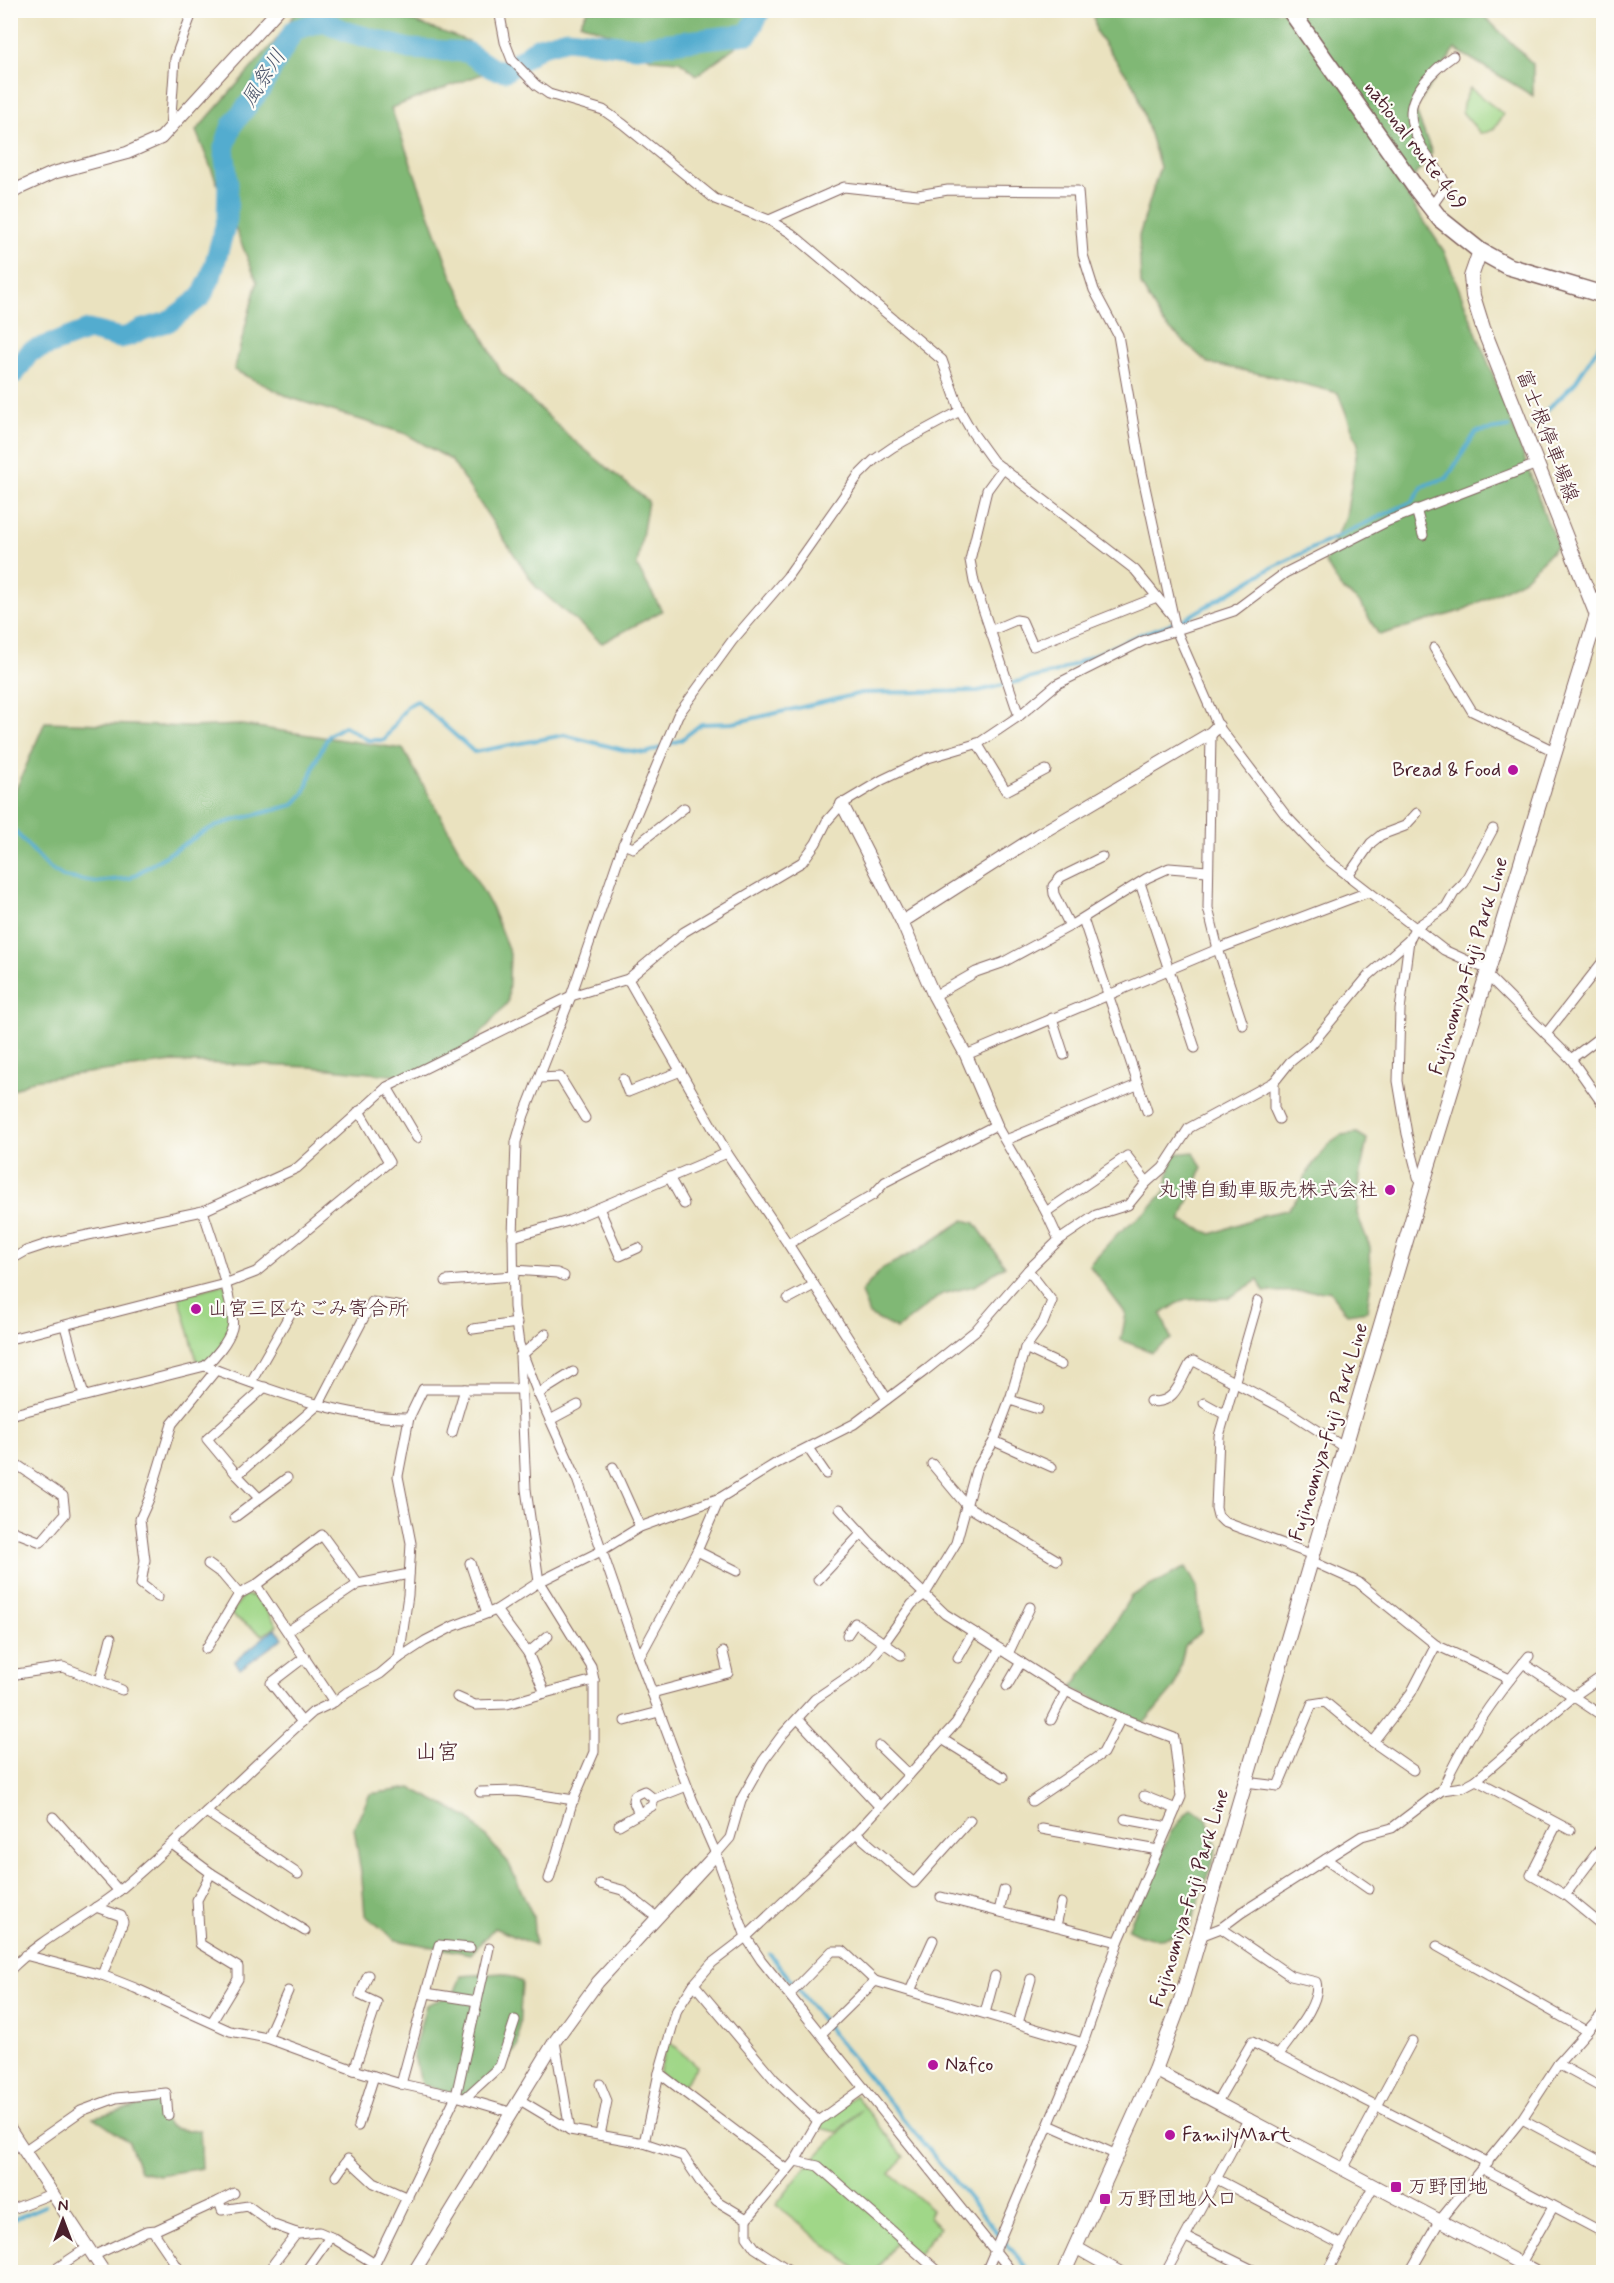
<svg xmlns="http://www.w3.org/2000/svg" width="1614" height="2283" viewBox="0 0 1614 2283" font-family="Mynerve,'Klee One',sans-serif">
<rect width="100%" height="100%" fill="#fdfcf7"/>
<filter id="ink" filterUnits="userSpaceOnUse"><feTurbulence type="fractalNoise" baseFrequency=".0167" numOctaves="2"/><feDisplacementMap in="SourceGraphic" scale="12" xChannelSelector="R" yChannelSelector="G"/><feConvolveMatrix kernelMatrix="1 2 1 2 8 2 1 2 1" color-interpolation-filters="sRGB"/></filter>
<filter id="wash" filterUnits="userSpaceOnUse"><feTurbulence type="fractalNoise" baseFrequency=".008" numOctaves="4" result="noise"/><feDisplacementMap in="SourceGraphic" scale="24" xChannelSelector="R" yChannelSelector="G"/><feGaussianBlur stdDeviation="1.35" result="paint"/><feColorMatrix in="noise" values="0 0 0 0 0 0 0 0 0 0 0 0 0 0 0 0 0 1.4 0 .05"/><feComposite in="paint" operator="in"/></filter>
<g filter="url(#wash)">
<rect width="100%" height="100%" fill="#eae2bf"/>
<g fill="#a0d788" stroke="#757b5a" stroke-width="1.5">
<path d="M1470 88 1503 114C1497 126 1494 133 1480 133L1462 112 1463 104Z"/>
<path d="M225 1284 233 1327 216 1356 199 1368 179 1296Z"/>
<path d="M244 1595 257 1597 277 1625 263 1635 230 1614Z"/>
<path d="M668 2041 697 2066 680 2089 659 2073Z"/>
<path d="M855 2095 904 2157 890 2174 932 2209 929 2217 940 2227 917 2256 895 2244 875 2272H860L776 2205 805 2168 861 2110 837 2132 819 2128 820 2123Z"/>
</g>
<g fill="#80b874" stroke="#656c50" stroke-width="1.5">
<path d="M588 10H764L766 18 735 47 697 75 679 61 652 59 617 36 580 23Z"/>
<path d="M297 11H403L406 19 468 41 482 74 391 108 451 274 501 372 572 439 648 501 637 566 662 611 602 643 536 587 451 460 406 434 291 398 234 370 257 282 196 131 277 39Z"/>
<path d="M1093 11H1479L1533 64V96L1455 49 1415 109 1432 153 1404 191 1444 251 1508 413 1547 521 1558 545 1523 580 1461 611 1379 635 1360 603 1341 588 1325 562 1346 516 1358 444 1338 393 1280 378 1208 363 1163 323 1141 285 1139 236 1160 167 1136 88 1096 32Z"/>
<path d="M45 722 190 727 242 725 403 749 491 906 510 954 508 1002 455 1064 410 1077 311 1067 172 1062 33 1080 11 1091V801Z"/>
<path d="M1357 1133 1367 1139 1360 1176 1357 1214 1370 1247 1371 1281 1367 1311 1347 1314 1329 1291 1264 1292 1258 1280 1229 1298 1183 1300 1161 1314 1171 1339 1152 1352 1121 1340 1126 1314 1089 1265 1118 1233 1148 1210 1165 1191 1173 1154 1194 1152 1202 1168 1180 1221 1212 1234 1263 1215 1287 1210 1299 1196 1305 1177 1313 1164 1332 1141 1341 1135Z"/>
<path d="M964 1220 975 1223 1005 1266 974 1286 942 1294 897 1329 869 1315 861 1292 883 1268 920 1249Z"/>
<path d="M1186 1567 1197 1587 1201 1631 1185 1646 1175 1687 1144 1723 1072 1688 1101 1645 1131 1596Z"/>
<path d="M411 1788 469 1818 508 1862 533 1916 535 1945 494 1928 471 1954 396 1940 365 1915 362 1879 354 1828 370 1794Z"/>
<path d="M1191 1808 1207 1819 1217 1847 1189 1930C1165 1940 1151 1942 1128 1929L1171 1832Z"/>
<path d="M502 1973 522 1982 518 2045 504 2068 468 2097 422 2085 413 2053 426 2005 454 1994 461 1976Z"/>
<path d="M156 2102C168 2130 169 2130 200 2130L202 2168 159 2175 140 2171 129 2142 93 2117Z"/>
</g>
<path fill="#52accf" stroke="#4e667d" stroke-width="1.5" d="M275 1628 283 1638 240 1669 235 1661Z"/>
<g fill="none" stroke-linecap="round" stroke-linejoin="round">
<g stroke="#52accf" stroke-width="4">
<path d="M1532 424 1574 384 1604 338"/>
<path d="M10 826 48 867 63 877 96 882 130 878 207 830 224 823 293 805 304 793 317 758 329 735 344 726 368 740H384L407 706 417 701 474 752 564 735 624 750 646 753 681 740 701 724 733 723 862 693 978 691 1057 672 1141 634 1183 620 1271 568 1413 501 1423 486 1447 478 1476 432 1509 427"/>
<path d="M770 1954 837 2039 1030 2272"/>
<path d="M10 2221 45 2206"/>
</g>
<path stroke="#52accf" stroke-width="21" d="M10 374 15 373 30 352 88 330 120 338 129 336 143 329 168 322 201 297 211 277 227 219 228 184 224 148 232 125 260 90 294 30 323 21 348 32 409 49 467 52 493 69 506 71 539 47 567 39 636 47 748 34 761 10"/>
</g>
</g>
<g filter="url(#ink)">
<g fill="none" stroke-linecap="round" stroke-linejoin="round">
<g stroke="#82635f" stroke-width="11">
<g id="minor">
<path d="M499 10 505 42 512 60 536 85 549 94 603 110 623 124 715 199 769 220 791 233 942 360 960 411 972 432 993 461 1135 570 1172 615"/>
<path d="M170 129 175 59 193 10"/>
<path d="M1431 207 1446 186C1442 172 1431 163 1424 151 1418 140 1411 127 1411 115 1410 91 1436 68 1453 56"/>
<path d="M769 220 844 187 918 195 948 190 1078 191 1083 255 1094 290 1118 335 1142 473 1176 630 1218 726 1287 817 1328 860 1444 950 1488 970"/>
<path d="M960 411 893 447 874 460 858 476 787 577 732 641 678 715 622 848 571 996 524 1115 516 1142 513 1237 514 1307 519 1344 537 1391 577 1479 639 1658 692 1799 716 1854 746 1937 761 1960 1012 2272"/>
<path d="M1003 468 987 490 970 560 974 582 1019 716"/>
<path d="M1416 509 1423 535"/>
<path d="M990 631 1016 620 1022 621 1033 646 1157 597"/>
<path d="M1434 648 1472 711 1554 751"/>
<path d="M1211 733 1208 908 1218 949 1243 1025"/>
<path d="M977 743 1006 791 1046 770"/>
<path d="M623 844 633 848 684 808"/>
<path d="M1348 876 1371 843 1381 835 1405 826 1417 813"/>
<path d="M1140 883 1195 1048"/>
<path d="M1083 919 1147 1111"/>
<path d="M1070 926 1054 894 1053 886 1061 877 1102 857"/>
<path d="M1409 940 1400 1010 1398 1081 1407 1134 1418 1177 1423 1183"/>
<path d="M1487 975 1571 1059 1604 1106"/>
<path d="M628 979 727 1153 788 1244 873 1195 885 1182 996 1125 1046 1212 1059 1240"/>
<path d="M934 996 976 972 1002 963 1070 926 1147 878 1169 868 1207 871"/>
<path d="M1052 1018 1064 1055"/>
<path d="M1546 1034 1604 960"/>
<path d="M966 1055 1218 949 1368 892"/>
<path d="M1571 1059 1604 1034"/>
<path d="M540 1078 560 1077 585 1118"/>
<path d="M623 1079 628 1092 681 1071"/>
<path d="M387 1087 417 1138"/>
<path d="M1279 1119 1274 1108V1082L1290 1062 1311 1045 1369 975 1409 940 1415 928 1446 907 1454 893 1464 883 1493 829"/>
<path d="M1006 1140 1137 1085"/>
<path d="M669 1177 684 1204"/>
<path d="M599 1208 620 1256 638 1248"/>
<path d="M1046 1212 1127 1156 1147 1182"/>
<path d="M513 1237 568 1221 727 1153"/>
<path d="M788 1244 887 1399"/>
<path d="M10 1260 26 1251 50 1243 203 1211 297 1168 387 1087 571 996 628 979 684 932 802 862 816 843 827 821 842 804 882 780 928 758 979 743 1019 716 1057 684 1143 641 1234 611 1285 573 1388 521 1537 464"/>
<path d="M514 1270 557 1273 564 1276"/>
<path d="M446 1281 514 1276"/>
<path d="M788 1299 814 1285"/>
<path d="M1258 1301 1219 1436 1216 1508 1218 1516 1224 1522 1313 1555"/>
<path d="M65 1326 84 1396"/>
<path d="M473 1329 517 1323"/>
<path d="M10 1339 225 1284 256 1272 389 1162 359 1111"/>
<path d="M1025 1348 1061 1365"/>
<path d="M523 1354 546 1334"/>
<path d="M520 1356 526 1489 539 1582 591 1666 594 1680V1752L572 1803 549 1879"/>
<path d="M205 1366C269 1389 342 1419 409 1418L423 1389H520"/>
<path d="M251 1382 290 1314"/>
<path d="M538 1394 573 1372"/>
<path d="M1010 1400 1038 1409"/>
<path d="M1150 1401C1174 1406 1180 1382 1190 1364L1194 1361 1288 1411 1345 1448"/>
<path d="M1204 1403 1224 1414"/>
<path d="M10 1415 205 1366C215 1357 228 1342 232 1328 237 1312 210 1231 203 1211"/>
<path d="M550 1420 578 1405"/>
<path d="M452 1433 465 1389"/>
<path d="M994 1441 1052 1467"/>
<path d="M808 1448 826 1474"/>
<path d="M10 1460 63 1496 65 1514 41 1542 10 1530"/>
<path d="M932 1464 967 1506 1057 1560"/>
<path d="M613 1467 640 1527"/>
<path d="M237 1475 319 1404 372 1302 403 1307"/>
<path d="M259 1498 237 1475 207 1439 265 1387"/>
<path d="M840 1509 869 1541 945 1614 1066 1691 1121 1718 1174 1738 1181 1797 1118 1942 1083 2043 986 2272"/>
<path d="M235 1517 287 1478"/>
<path d="M697 1551 737 1571"/>
<path d="M1311 1561 1358 1582 1436 1645 1510 1679"/>
<path d="M470 1563 487 1613"/>
<path d="M208 1564 222 1574 239 1594"/>
<path d="M818 1580 862 1533"/>
<path d="M256 1585 334 1702"/>
<path d="M158 1597 141 1584 145 1560 140 1519 149 1499 172 1424 216 1370"/>
<path d="M496 1610 528 1653 545 1693 594 1680"/>
<path d="M288 1631 358 1584 409 1574"/>
<path d="M847 1635 855 1623 901 1655"/>
<path d="M206 1649 239 1594 256 1585 322 1535 358 1584"/>
<path d="M528 1653 548 1636"/>
<path d="M1008 1654 1030 1607"/>
<path d="M399 1658 408 1595 411 1543 398 1476 409 1418"/>
<path d="M639 1658 697 1551 720 1498 775 1464 854 1424 926 1370 975 1331 1028 1270 1059 1240 1096 1215 1128 1205 1147 1182 1163 1168 1189 1128 1274 1082"/>
<path d="M958 1658 973 1632"/>
<path d="M1523 1663 1604 1717"/>
<path d="M10 1675 63 1667 122 1690"/>
<path d="M100 1681 111 1638"/>
<path d="M1007 1686 1021 1662"/>
<path d="M652 1693 728 1673 723 1652"/>
<path d="M457 1697 475 1705 507 1704 545 1693"/>
<path d="M798 1719 879 1806"/>
<path d="M1051 1720 1066 1691"/>
<path d="M625 1721 659 1712"/>
<path d="M302 1722 271 1683 305 1657"/>
<path d="M942 1739 1003 1777"/>
<path d="M1373 1742 1411 1693 1436 1645"/>
<path d="M879 1746 909 1775"/>
<path d="M1476 1780 1570 1830"/>
<path d="M1245 1782 1278 1786 1312 1704 1325 1702 1373 1742 1413 1770"/>
<path d="M1442 1790C1463 1741 1495 1696 1529 1656"/>
<path d="M480 1792 516 1791 574 1800"/>
<path d="M1144 1796 1176 1809"/>
<path d="M1032 1801 1103 1753 1121 1718"/>
<path d="M206 1812 298 1874"/>
<path d="M639 1814 633 1800 635 1795 644 1791 654 1799"/>
<path d="M53 1817 119 1891"/>
<path d="M1125 1819 1168 1827"/>
<path d="M1557 1824 1531 1875 1565 1895 1604 1927"/>
<path d="M619 1825 652 1806 654 1799 687 1786"/>
<path d="M1042 1829 1158 1850"/>
<path d="M856 1833 914 1883 970 1820"/>
<path d="M172 1844 211 1873 305 1931"/>
<path d="M716 1854 730 1838 741 1800 763 1761 783 1734 815 1699 865 1665 884 1643 912 1604 925 1594 956 1543 976 1470 994 1441 1011 1396 1025 1348 1043 1323 1052 1301 1028 1270"/>
<path d="M1326 1859 1369 1889"/>
<path d="M211 1873 197 1900 200 1944 238 1967V1979L212 2022"/>
<path d="M600 1884 622 1890 658 1918"/>
<path d="M1565 1895 1602 1846"/>
<path d="M941 1897 1118 1942"/>
<path d="M96 1907 121 1916 123 1922 102 1975"/>
<path d="M999 1911 1004 1890"/>
<path d="M1056 1926 1061 1903"/>
<path d="M1221 1928 1291 1976 1316 1982C1322 2003 1290 2038 1278 2056"/>
<path d="M1200 1936 1221 1928 1241 1913 1362 1836 1392 1828 1442 1790 1463 1787 1476 1780 1574 1696 1604 1675"/>
<path d="M1437 1946 1587 2031"/>
<path d="M25 1955 102 1975 135 1988 230 2031 267 2038 354 2070 401 2084 456 2096 510 2112"/>
<path d="M10 1970C42 1937 86 1918 121 1889 187 1833 248 1770 313 1712L334 1702 347 1692 380 1674 399 1658 425 1641 454 1626 496 1610 539 1582 601 1551 640 1527 720 1498"/>
<path d="M694 1984 774 2079 818 2121"/>
<path d="M910 1991 933 1940"/>
<path d="M426 1993 477 2001"/>
<path d="M790 1994 832 1951H843L875 1981"/>
<path d="M985 2013 995 1976"/>
<path d="M1018 2023 1031 1979"/>
<path d="M821 2034 875 1981 1083 2043"/>
<path d="M267 2038 288 1991"/>
<path d="M555 2041 570 2130 644 2143 683 2156 701 2183 717 2201 747 2219V2237L755 2248 792 2272"/>
<path d="M1558 2064 1604 2089"/>
<path d="M354 2070 377 2003 360 1995 368 1975"/>
<path d="M659 2073 787 2170"/>
<path d="M401 2084 439 1945 470 1948"/>
<path d="M465 2098 500 2066 515 2020"/>
<path d="M520 2100 570 2130"/>
<path d="M1217 2102 1252 2042 1488 2163"/>
<path d="M1522 2119 1604 2163"/>
<path d="M1049 2125 1117 2155"/>
<path d="M358 2126 374 2076"/>
<path d="M600 2135 607 2101 600 2084"/>
<path d="M644 2143 659 2073 677 2010 694 1984 712 1963 746 1937 856 1833 909 1775 956 1723 1000 1649"/>
<path d="M24 2151 81 2111 116 2098 166 2093 168 2115"/>
<path d="M795 2161 818 2166 939 2272"/>
<path d="M1343 2169 1412 2041"/>
<path d="M1483 2169 1604 2233"/>
<path d="M336 2176 348 2159 374 2183 408 2198"/>
<path d="M1215 2178 1342 2245"/>
<path d="M219 2201 234 2193"/>
<path d="M10 2210 51 2194"/>
<path d="M747 2219 795 2161 818 2121 864 2088"/>
<path d="M153 2231 181 2272"/>
<path d="M1186 2237 1257 2272"/>
<path d="M93 2256 146 2231 156 2230 219 2201 222 2210 248 2206 274 2225 299 2234 319 2232 333 2238 375 2264"/>
<path d="M274 2263 297 2233"/>
<path d="M51 2272 87 2248"/>
<path d="M305 2272 330 2237"/>
<path d="M371 2272 456 2096 489 1948"/>
<path d="M1166 2272 1249 2118"/>
<path d="M1327 2272 1374 2185"/>
<path d="M1410 2272 1440 2220 1522 2119 1558 2064 1604 2012"/>
<path d="M1516 2272 1553 2207"/>
</g>
</g>
<g stroke="#82635f" stroke-width="14">
<g id="tertiary">
<path d="M10 194 22 187 53 173 127 153 161 138 278 10"/>
<path d="M842 804 902 922 934 996 966 1055 996 1125"/>
<path d="M902 922 1038 835 1211 733 1218 726"/>
<path d="M1155 2070 1537 2272"/>
<path d="M10 2129 104 2272"/>
<path d="M1075 2247 1119 2272"/>
<path d="M414 2272 555 2041 598 1982 716 1854"/>
</g>
</g>
<g stroke="#82635f" stroke-width="16">
<g id="secondary">
<path d="M1480 251 1471 277 1473 296 1483 328 1604 633"/>
<path d="M1064 2272 1155 2070 1180 2003 1423 1183 1604 592"/>
</g>
</g>
<g stroke="#82635f" stroke-width="19">
<path id="trunk" d="M1290 10 1415 187 1440 219 1480 251 1507 266 1604 295"/>
</g>
<use href="#minor" stroke="#fff" stroke-width="9"/>
<use href="#tertiary" stroke="#fff" stroke-width="12"/>
<use href="#secondary" stroke="#fff" stroke-width="14"/>
<use href="#trunk" stroke="#fff" stroke-width="16"/>
</g>
</g>
<g fill="#b5179e" stroke="#fdfcf7" stroke-width="2">
<circle cx="1513" cy="770" r="6"/>
<circle cx="1390" cy="1190" r="6"/>
<circle cx="196" cy="1309" r="6"/>
<circle cx="933" cy="2065" r="6"/>
<circle cx="1170" cy="2135" r="6"/>
<rect x="1390" y="2181" width="12" height="12" rx="3"/>
<rect x="1099" y="2193" width="12" height="12" rx="3"/>
</g>
<g text-anchor="middle" dominant-baseline="central" stroke-width="4.5" stroke-linejoin="round" paint-order="stroke">
<g font-size="20" fill="#4a1f2b" stroke="#fdfcf7">
<text transform="translate(1415 146) rotate(53)">national route 469</text>
<text transform="translate(1547 436) rotate(69)">富士根停車場線</text>
<text transform="translate(1469 966) rotate(-73)">Fujinomiya-Fuji Park Line</text>
<text transform="translate(1329 1432) rotate(-73)">Fujinomiya-Fuji Park Line</text>
<text transform="translate(1190 1898) rotate(-73)">Fujinomiya-Fuji Park Line</text>
</g>
<g font-size="20" fill="#4a1f2b" stroke="#fdfcf7" text-anchor="start">
<text x="1501" y="770" text-anchor="end">Bread &amp; Food</text>
<text x="1378" y="1190" text-anchor="end">丸博自動車販売株式会社</text>
<text x="208" y="1309">山宮三区なごみ寄合所</text>
<text x="945" y="2065">Nafco</text>
<text x="1182" y="2135">FamilyMart</text>
<text x="1408" y="2187">万野団地</text>
<text x="1117" y="2199">万野団地入口</text>
</g>
<g font-size="21" font-style="italic" fill="#4d576d" stroke="#fdfcf7">
<text transform="translate(264 78) rotate(-57)">風祭川</text>
</g>
<g font-size="22" fill="#4a1f2b" stroke="#fdfcf7">
<text x="437" y="1753">山宮</text>
</g>
</g>
<rect width="1614" height="2283" fill="none" stroke="#fdfcf7" stroke-width="36"/>
<g transform="translate(63 2220)" stroke="#fdfcf7" stroke-width="4.5" paint-order="stroke">
<path d="M0-4.5L10 22L0 15L-10 22Z" fill="#4a1f2b"/>
<text y="-9" font-size="16" font-weight="bold" text-anchor="middle" fill="#4a1f2b">N</text>
</g>
</svg>
